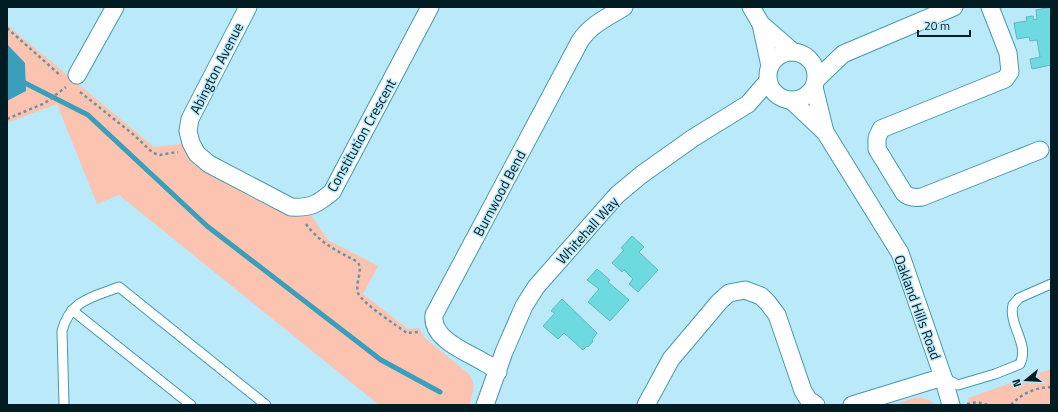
<svg xmlns="http://www.w3.org/2000/svg" width="1058" height="412" viewBox="0 0 1058 412" font-family="'Titillium Web',sans-serif">
<rect width="100%" height="100%" fill="#bae9f9"/>
<g fill="#fcc3b0">
<path d="M7 25 154 147 190 143 196 154 306 208 328 240 378 266 363 294 408 329 419 328 425 338 470 375C476 386 473 394 469 405H379L119 195 97 204 57 104 7 123V101L26 91 25 63 7 44Z"/>
<path d="M1051 369V405H969L968 398Z"/>
<path d="M914 398C923 397 929 399 935 405H893Z"/>
</g>
<path fill="#3a9fbb" d="M7 44 25 63 26 91 7 101Z"/>
<g fill="none" stroke-linecap="round" stroke-linejoin="round">
<path stroke="#3a9fbb" stroke-width="5" d="M21 81 88 115 207 226 381 360 440 392"/>
</g>
<g fill="#6ddadf" stroke="#5db9be">
<path d="M1051 7V65L1032 69 1030 59 1040 57 1037 40 1030 41 1029 37 1017 39 1014 23 1027 21 1026 17 1033 16 1034 20 1037 19 1036 10Z"/>
<path d="M632 236 644 247 639 252 658 270 638 292 629 284 633 279 624 270 622 272 612 263 624 250 621 248Z"/>
<path d="M597 269 610 280 608 282 629 300 610 321 588 302 599 289 587 280Z"/>
<path d="M562 299 597 333 592 340 593 341 588 347 587 346 583 350 564 333 558 339 543 326 555 313 551 311Z"/>
</g>
<g fill="none" stroke-linecap="round" stroke-linejoin="round">
<g stroke="#4699b1" stroke-width="11">
<g id="lane">
<path d="M72 310 191 405"/>
<path d="M943 377 958 385 995 374 1020 364C1030 344 1008 325 1013 305L1019 298 1051 284"/>
<path d="M64 405 62 331C70 300 93 297 119 287L266 405"/>
</g>
</g>
<g stroke="#4699b1" stroke-width="19">
<g id="street">
<path d="M248 7 190 119 188 131 191 143 197 154 209 164 291 207C311 208 316 205 332 192L430 7"/>
<path d="M751 7 761 24 793 52"/>
<path d="M990 7 1008 53 1010 72 1005 79 881 129 877 138V149L904 193C909 198 915 198 922 197L1040 150"/>
<path d="M761 24 770 66"/>
<circle cx="792" cy="76" r="24"/>
<path d="M77 75 115 7"/>
<path d="M816 80 843 54 954 7"/>
<path d="M814 87 825 132"/>
<path d="M792 101 825 132 900 253 943 377 951 405"/>
<path d="M498 372C494 369 490 365 485 363 468 352 431 340 434 315L580 41C590 25 608 17 624 7"/>
<path d="M485 405 504 352 524 306 536 287 617 195 641 175 693 138 748 104 768 81"/>
<path d="M646 405 671 359 720 301 729 293 745 290 761 296 768 303 777 315 803 391 808 399 816 405"/>
<path d="M852 405 943 377"/>
</g>
</g>
<g stroke="#6d93a0" stroke-width="2.5" stroke-dasharray="3 3" stroke-linecap="butt">
<path d="M7 28 61 76"/>
<path d="M80 92 134 135 153 153 160 155 178 152"/>
<path d="M7 119 45 103 66 87"/>
<path d="M306 224C320 243 337 251 358 262 363 272 355 282 358 293 362 303 397 326 407 333L419 332"/>
<path d="M967 404 977 402 988 405"/>
<path d="M1011 405C1022 393 1035 388 1051 387"/>
</g>
<use href="#lane" stroke="#fff" stroke-width="9"/>
<use href="#street" stroke="#fff" stroke-width="17"/>
</g>
<g text-anchor="middle" dominant-baseline="central" stroke-width="3" stroke-linejoin="round" paint-order="stroke">
<g font-size="14" fill="#021c23" stroke="#bae9f9">
<text transform="translate(216 68) rotate(-63)">Abington Avenue</text>
<text transform="translate(361 135) rotate(-61)">Constitution Crescent</text>
<text transform="translate(499 193) rotate(-62)">Burnwood Bend</text>
<text transform="translate(587 230) rotate(-48)">Whitehall Way</text>
<text transform="translate(918 307) rotate(70)">Oakland Hills Road</text>
</g>
</g>
<rect width="1058" height="412" fill="none" stroke="#021c23" stroke-width="16"/>
<g transform="translate(1026 380) rotate(252)" stroke="#bae9f9" stroke-width="3" paint-order="stroke">
<path d="M0-3L7 15L0 10L-7 15Z" fill="#021c23"/>
<text y="-6" font-size="11" font-weight="bold" text-anchor="middle" fill="#021c23">N</text>
</g>
<path d="M918 30v6h52v-6" fill="none" stroke="#021c23" stroke-width="2"/>
<text x="924" y="30" font-size="12" fill="#021c23" stroke="#bae9f9" stroke-width="3" paint-order="stroke">20 m</text>
</svg>
